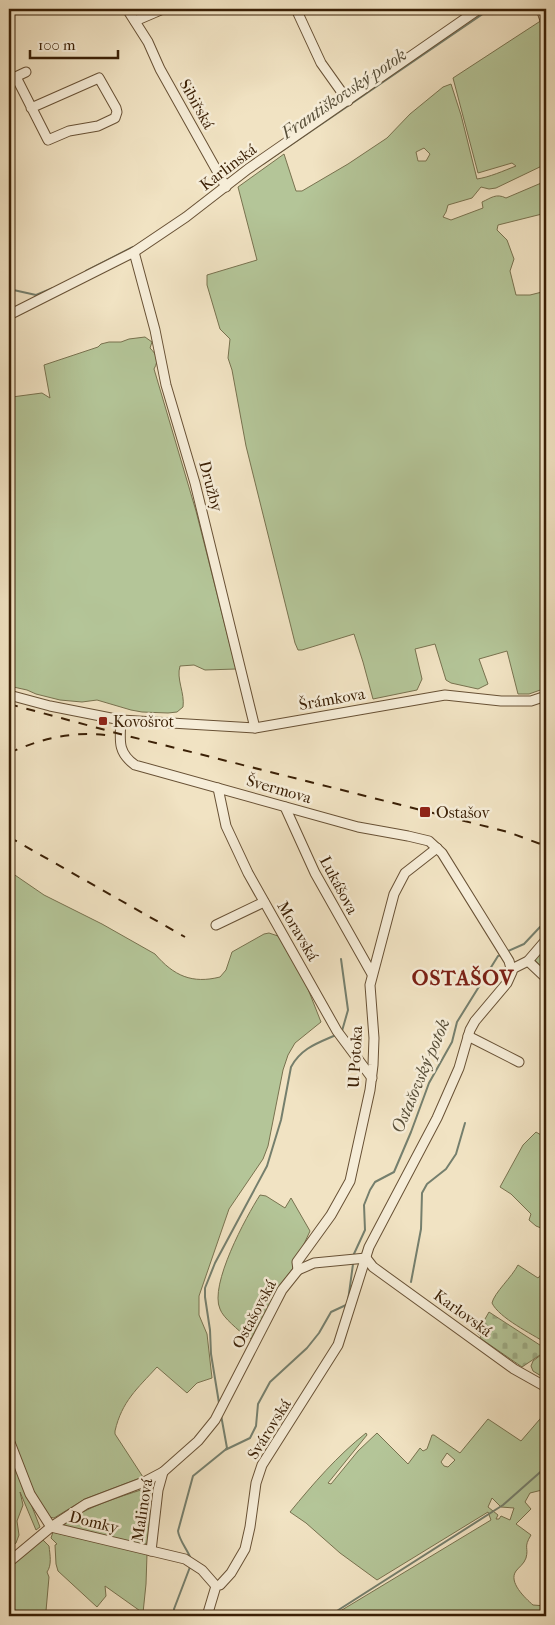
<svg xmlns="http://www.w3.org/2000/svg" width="555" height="1625" viewBox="0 0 555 1625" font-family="'IM FELL French Canon',serif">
<defs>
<pattern id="cemetery-stones" width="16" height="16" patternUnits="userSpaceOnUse" patternTransform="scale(1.25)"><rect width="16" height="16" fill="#b4c598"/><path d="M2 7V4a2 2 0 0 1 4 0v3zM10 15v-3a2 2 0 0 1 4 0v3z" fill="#9ca982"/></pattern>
</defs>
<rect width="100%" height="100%" fill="#f1e3c3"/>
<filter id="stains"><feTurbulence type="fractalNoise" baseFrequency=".004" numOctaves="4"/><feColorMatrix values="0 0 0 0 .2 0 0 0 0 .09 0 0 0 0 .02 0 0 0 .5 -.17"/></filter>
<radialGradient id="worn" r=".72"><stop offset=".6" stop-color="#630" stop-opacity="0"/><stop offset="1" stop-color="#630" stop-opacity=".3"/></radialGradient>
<g fill="#b4c598" stroke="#78724f" fill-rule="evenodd">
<path d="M542 20 546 31V164L496 188 489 189 481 187 472 198 448 205 446 212 443 217 451 220 483 208 482 202C491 198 496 193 506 198L546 181V213L498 225 497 230 507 240 514 259 510 271 516 295H530L546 291V688L529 694H518L507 651 479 659 488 684 478 689 451 683 446 680 435 644 415 649 422 679 417 690 373 699 363 662 354 634 302 650H298L295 643 246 446 232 370 228 358 230 339 220 329 207 285V275L257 260 238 187 284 154 296 191H302L348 164 387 138 410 114 443 87 451 84 461 115 477 179C490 177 503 171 516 166L512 163 478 173 453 78ZM424 148 430 154 426 161H418L416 152Z"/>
<path d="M145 337 152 342 150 348C157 355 159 360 154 369L196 511 236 669 205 670 194 665 180 666C176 679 185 693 183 707L177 712 168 713 142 712 131 710 97 700 82 702 60 700 36 694 27 690 9 686V381L12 397 42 393 50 398 44 365 98 347 101 344 109 342H121L129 339Z"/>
<path d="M9 871 44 895 102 924 155 954C174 976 192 984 220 977L226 970 232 952 264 934 269 933 278 936 306 984 321 1022 295 1043 288 1055 283 1070 268 1146 263 1159 229 1209 199 1296V1315L207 1334 212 1378 197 1383 187 1393 157 1367C137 1389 122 1401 115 1431V1434L143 1477 85 1499 54 1518 49 1517 32 1488 9 1428Z"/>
<path d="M543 948 546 950V972L534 959Z"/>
<path d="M546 1131V1230L536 1226 529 1220 531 1214 511 1194 500 1187 523 1145 536 1132 541 1135Z"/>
<path d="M260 1195 266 1196 285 1208 291 1198 310 1231 293 1268 281 1284 251 1339 246 1337C239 1330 223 1318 220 1309 209 1285 246 1217 260 1195Z"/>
<path d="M518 1265 538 1278 546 1269V1343C532 1334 499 1318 492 1303 494 1293 512 1277 518 1265Z"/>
<path d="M546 1351V1379L533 1371 531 1366 533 1361Z"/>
<path d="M546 1412V1465L543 1468 546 1471V1489L530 1493 525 1502 531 1509 516 1524 531 1535C523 1548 529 1547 526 1558 524 1564 519 1567 516 1571 508 1582 525 1598 533 1605L546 1606V1616H332L491 1520 488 1512 377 1580 340 1553 306 1523 290 1512C313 1484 337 1456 366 1433L367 1435 328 1483 331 1484 358 1451 377 1433 408 1464 420 1448 423 1451 427 1449 432 1435H434L460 1453 488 1419 521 1441ZM447 1453 455 1460 448 1467 444 1466 441 1462ZM492 1498 501 1507 514 1508 510 1520 501 1516 499 1519H496L498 1515 488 1507Z"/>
<path d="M9 1448 40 1527 36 1530 20 1492 23 1505 17 1521 19 1535 16 1543 9 1549Z"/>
<path d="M144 1489 151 1491 148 1501 150 1519 147 1543 143 1545 66 1527 64 1523C89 1506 116 1498 144 1489Z"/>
<path d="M53 1532 147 1554 146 1584 143 1613 105 1586 106 1596 97 1607 58 1571 56 1564 55 1545 57 1544 51 1538Z"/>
<path d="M43 1540 49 1546C50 1555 52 1565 47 1572L49 1577 46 1611 44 1616H9V1567L40 1541Z"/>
</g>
<path fill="url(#cemetery-stones)" stroke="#78724f" d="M489 1312 546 1349V1351L522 1367 480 1338 481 1336 477 1333Z"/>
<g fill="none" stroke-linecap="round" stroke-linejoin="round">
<g stroke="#757f6d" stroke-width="2">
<path d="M263 164 490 9"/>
<path d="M86 271 133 247"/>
<path d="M9 289 36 295 53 288"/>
<path d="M508 951 524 944 540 927 546 925"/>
<path d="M341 959 348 1010 342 1031"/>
<path d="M353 1256 365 1230 364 1205 370 1190 375 1182 394 1172 411 1132 429 1083 452 1042 457 1022 498 956 501 955"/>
<path d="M411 1282 421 1229 422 1193 427 1184 446 1169 456 1154 465 1123"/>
<path d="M348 1301 353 1264"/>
<path d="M219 1403 211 1354 210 1330 205 1297V1288L215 1263 267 1166 281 1120 291 1067C301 1048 318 1043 336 1035"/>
<path d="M221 1415 227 1448 226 1449"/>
<path d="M191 1559C187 1549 179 1540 178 1531L193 1476 225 1450 250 1438 256 1426 258 1404 270 1382 307 1348 319 1333 331 1312 346 1305"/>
<path d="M174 1616V1609L190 1567"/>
<path d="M329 1616 503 1505 546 1467"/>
</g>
<g stroke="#685135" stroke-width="11">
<g id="minor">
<path d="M127 9 148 42 160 69 226 187"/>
<path d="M296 9 321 63 348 101"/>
<path d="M541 9 546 23"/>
<path d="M135 21 163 9"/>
<path d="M16 77 48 140 69 131 98 126 115 118 117 112 116 108 99 78 31 108"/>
<path d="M9 80 26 72"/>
<path d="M134 252 155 330 166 385 195 483 255 728"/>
<path d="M9 315 134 252 186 217 248 169 479 9"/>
<path d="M9 695 50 706 121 720C120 740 117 752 135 765L358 827 408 836 429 841 442 853 509 961 512 972 507 983 475 1021 470 1030 459 1068 437 1118 369 1247 338 1345 262 1465 256 1483 250 1527 245 1549 231 1573 220 1585 216 1586 207 1616"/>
<path d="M121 720 255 728 445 695 501 701H531L546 696"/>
<path d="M218 788 226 826 248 873 337 1031 372 1078"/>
<path d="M285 807 315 873 372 974"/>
<path d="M216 925 264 902"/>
<path d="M528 961 546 978"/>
<path d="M512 969 528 961 546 940"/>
<path d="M468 1036 519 1062"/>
<path d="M366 1258 373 1267 514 1369 546 1387"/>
<path d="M298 1270 297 1262 331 1215 350 1181 370 1090 373 1065 374 1038 370 985 394 894 405 873 437 848"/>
<path d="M9 1440 30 1494 51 1527 185 1559 202 1570 216 1586"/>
<path d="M151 1551 158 1490 163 1472"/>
<path d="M9 1562 51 1527 86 1504 144 1482 163 1472 198 1441 215 1420 282 1290 298 1270 314 1263 366 1258"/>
</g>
</g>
<use href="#minor" stroke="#f6edd8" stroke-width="9"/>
<g stroke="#3b2006" stroke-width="2" stroke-dasharray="9 9" stroke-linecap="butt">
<path d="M9 704 120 734 508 832 546 846"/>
<path d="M9 753C40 739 72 731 106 735"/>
<path d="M9 837 185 937"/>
</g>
</g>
<g fill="#8f2418" stroke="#f6edd8" stroke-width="2">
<rect x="98" y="716" width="10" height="10" rx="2.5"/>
<rect x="419" y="806" width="12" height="12" rx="2.5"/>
</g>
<g text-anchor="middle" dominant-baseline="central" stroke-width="5" stroke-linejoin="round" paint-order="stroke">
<g font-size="16" fill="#3b2006" stroke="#f6edd8">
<text transform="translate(197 104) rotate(61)">Sibiřská</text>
<text transform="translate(228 167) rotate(-37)">Karlinská</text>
<text transform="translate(211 486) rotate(75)">Družby</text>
<text transform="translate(332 699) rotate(-10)">Šrámkova</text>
<text transform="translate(279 789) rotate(16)">Švermova</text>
<text transform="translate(339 885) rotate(62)">Lukášova</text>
<text transform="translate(298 931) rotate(60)">Moravská</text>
<text transform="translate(355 1057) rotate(-87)">U Potoka</text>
<text transform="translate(463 1313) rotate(36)">Karlovská</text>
<text transform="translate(254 1314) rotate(-62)">Ostašovská</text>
<text transform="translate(269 1429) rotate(-58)">Svárovská</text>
<text transform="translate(142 1510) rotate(-81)">Malinová</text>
<text transform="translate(94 1522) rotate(14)">Domky</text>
</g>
<g font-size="16" fill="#3b2006" stroke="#f6edd8" text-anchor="start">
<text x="113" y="721">Kovošrot</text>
<text x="436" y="812">Ostašov</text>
</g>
<g font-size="18" font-style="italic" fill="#584f39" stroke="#f6edd8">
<text transform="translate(344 94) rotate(-34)">Františkovský potok</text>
<text transform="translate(421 1076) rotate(-67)">Ostašovský potok</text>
</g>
<g font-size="21" font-weight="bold" letter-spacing="1" fill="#7a1f14" stroke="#f6edd8">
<text x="463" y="978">OSTAŠOV</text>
</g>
</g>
<rect width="555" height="1625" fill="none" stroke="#f1e3c3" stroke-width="30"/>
<rect x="10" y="10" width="535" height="1605" fill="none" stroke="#3b2006" stroke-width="2.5"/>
<rect x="15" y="15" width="525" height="1595" fill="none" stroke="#3b2006"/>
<path d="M30 50v8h88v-8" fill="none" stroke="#3b2006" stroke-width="2.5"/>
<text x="38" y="50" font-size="15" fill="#3b2006" stroke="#f6edd8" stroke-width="4" paint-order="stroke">100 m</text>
<rect width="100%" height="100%" filter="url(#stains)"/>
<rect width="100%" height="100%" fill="url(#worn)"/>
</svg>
